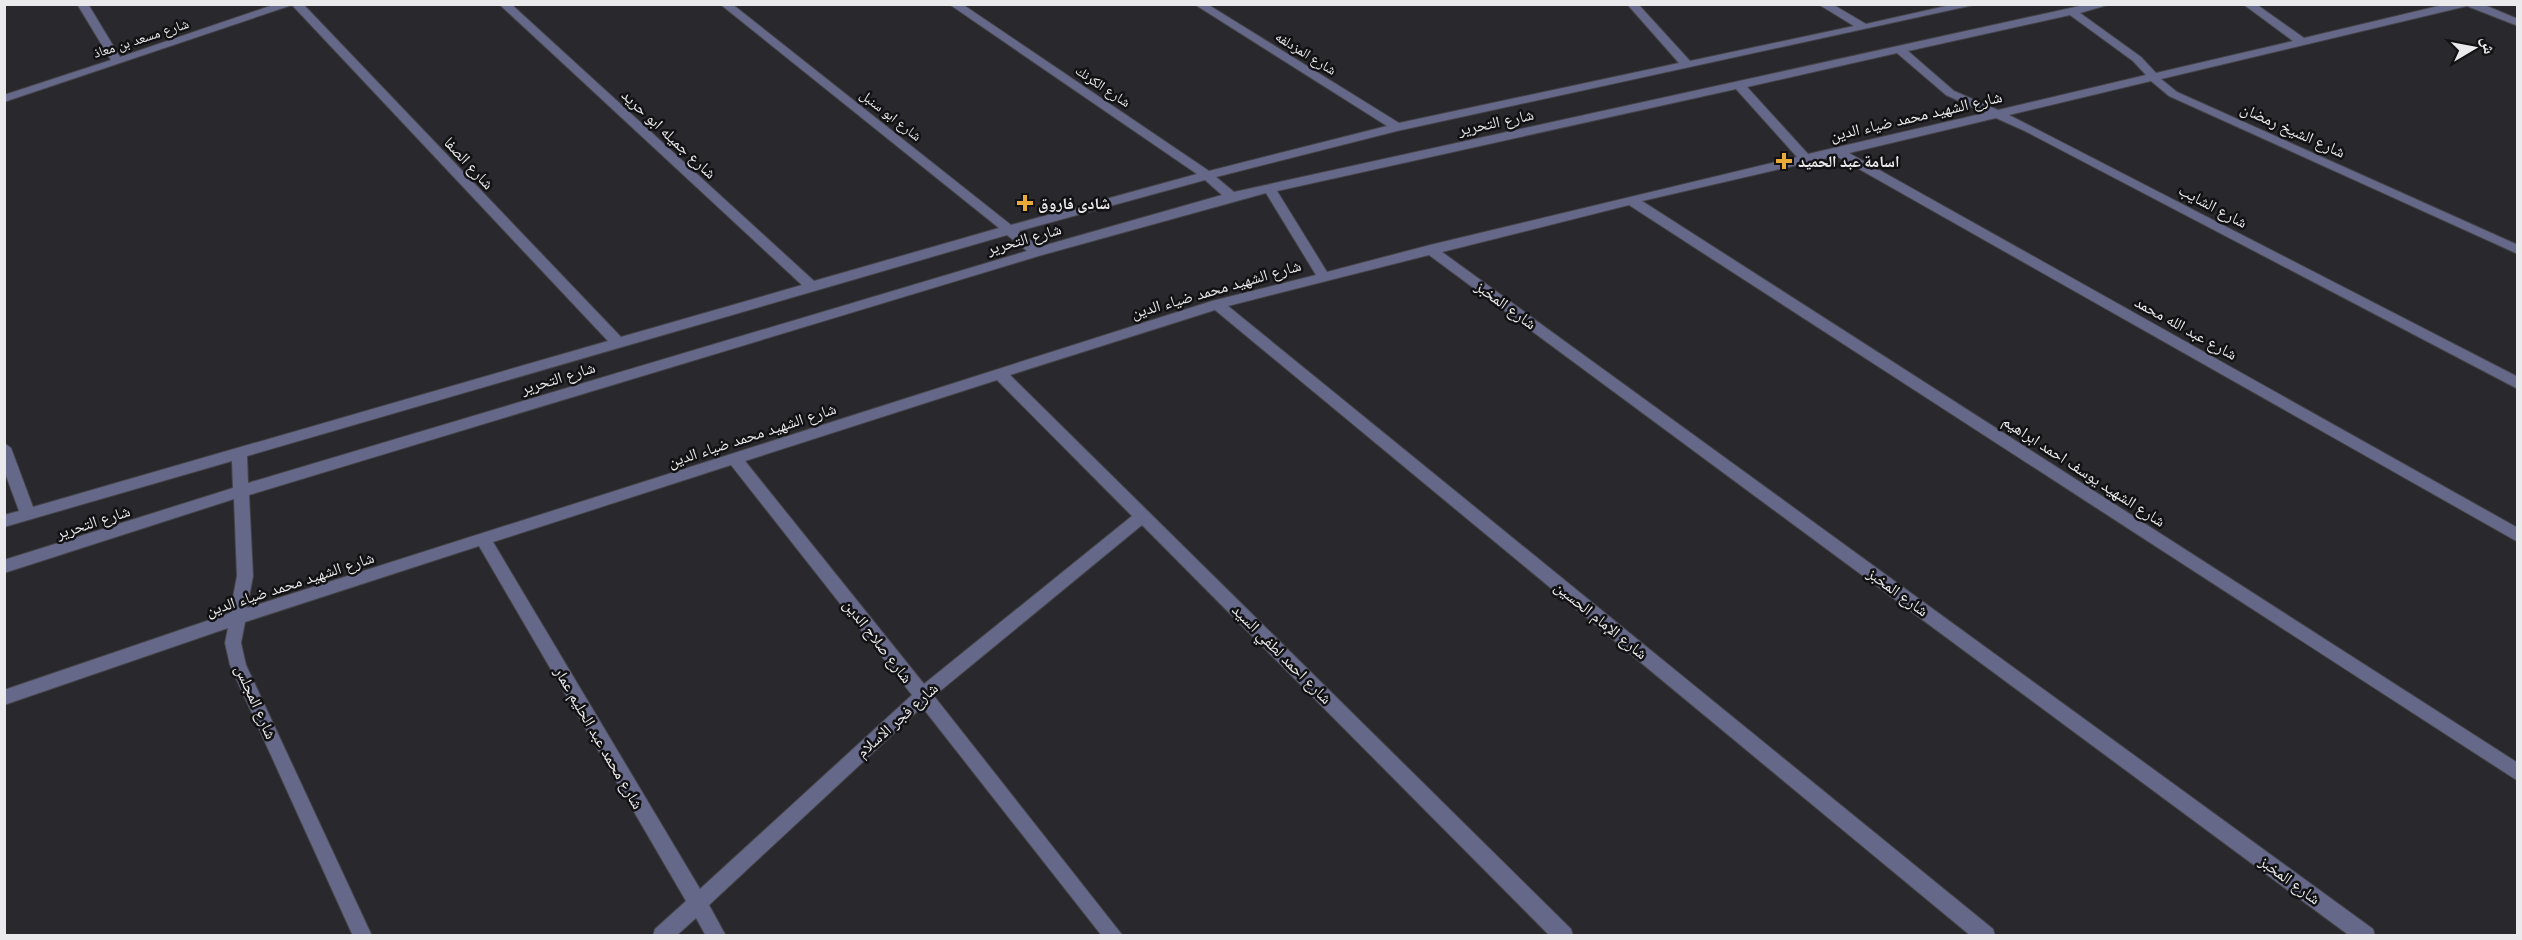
<svg xmlns="http://www.w3.org/2000/svg" width="2522" height="940" viewBox="0 0 2522 940" font-family="Poppins,'Noto Naskh Arabic',sans-serif">
<rect width="100%" height="100%" fill="#29292d"/>
<g fill="none" stroke-linecap="round" stroke-linejoin="round">
<g stroke="#444448" stroke-width="2">
<path id="minor" d="M77 4H88L120 57 276 4H303L621 337 802 285 499 4H511L814 281 999 228 720 4H732L1011 225 1197 174 949 4H962L1209 171 1387 126 1194 4H1207L1399 123 1679 63 1627 4H1638L1690 61 1854 26 1818 4H1832L1866 24 1955 4H1978L1397 131 1216 177 1234 192 2089 4H2111L2080 13 2141 57 2156 73 2293 41 2243 4H2256L2304 38 2447 4H2482L2518 19V26L2467 6 2161 79 2177 92 2518 245V254L2169 96 2151 81 2009 115 2518 377V389L2025 131 1996 118 1849 153 2518 528V542L1836 156 1642 201 2518 763V781L1629 205 1442 252 2373 929 2375 936H2350L1429 255 1228 306 1993 929 1995 936H1971L1215 310 1010 375 1571 929 1573 936H1550L1142 525 934 696 1123 936H1102L922 707 709 905 726 936H706L696 918 676 936H653L655 929 686 901 479 546 245 622 241 643 246 665 372 936H353L230 665 225 643 228 628 4 705V690L230 613 237 576 234 499 4 573V560L233 488 232 461 4 527V515L19 511 4 470V443L11 448 33 507 608 341 292 5 4 102V95L111 60ZM2070 15 2133 61 2146 75 1998 110 1954 91 1908 51ZM1897 53 1946 95 1985 113 1808 154 1747 87ZM1736 89 1797 157 1430 245 1327 272 1277 191ZM1205 180 1222 195 1039 247 1019 231ZM1266 193 1316 275 1212 301 247 608 253 576 249 495 1042 255ZM1007 235 1027 251 248 483 247 456ZM997 380 1132 516 924 684 745 461ZM731 465 912 695 700 889 493 542Z"/>
</g>
<use href="#minor" fill="#666889" fill-rule="evenodd"/>
</g>
<g fill="#eaaa39" stroke="#121214" stroke-width="2">
<path d="M1781 152h6v6h6v6h-6v6h-6v-6h-6v-6h6z"/>
<path d="M1022 194h6v6h6v6h-6v6h-6v-6h-6v-6h6z"/>
</g>
<g text-anchor="middle" dominant-baseline="central" stroke-width="5" stroke-linejoin="round" paint-order="stroke">
<g font-size="14" fill="#eaeaec" stroke="#121214">
<text transform="translate(141 38) rotate(-18)">شارع مسعد بن معاذ</text>
<text transform="translate(1306 53) rotate(32)">شارع المزدلفه</text>
<text transform="translate(1103 86) rotate(34)">شارع الكرنك</text>
<text transform="translate(891 115) rotate(38)">شارع ابو سنبل</text>
</g>
<g font-size="16" fill="#eaeaec" stroke="#121214">
<text transform="translate(1916 116) rotate(-13)">شارع الشهيد محمد ضياء الدين</text>
<text transform="translate(1496 122) rotate(-12)">شارع التحرير</text>
<text transform="translate(2293 130) rotate(24)">شارع الشيخ رمضان</text>
<text transform="translate(669 134) rotate(43)">شارع جميله ابو حريد</text>
<text transform="translate(469 163) rotate(47)">شارع الصفا</text>
<text transform="translate(2213 206) rotate(28)">شارع الشايب</text>
<text transform="translate(1024 239) rotate(-16)">شارع التحرير</text>
<text transform="translate(1216 289) rotate(-16)">شارع الشهيد محمد ضياء الدين</text>
<text transform="translate(1506 305) rotate(36)">شارع المخبز</text>
<text transform="translate(2186 328) rotate(29)">شارع عبد الله محمد</text>
<text transform="translate(558 378) rotate(-17)">شارع التحرير</text>
<text transform="translate(752 435) rotate(-18)">شارع الشهيد محمد ضياء الدين</text>
<text transform="translate(2084 471) rotate(33)">شارع الشهيد يوسف احمد ابراهيم</text>
<text transform="translate(93 522) rotate(-18)">شارع التحرير</text>
<text transform="translate(290 584) rotate(-18)">شارع الشهيد محمد ضياء الدين</text>
<text transform="translate(1898 592) rotate(36)">شارع المخبز</text>
<text transform="translate(1601 620) rotate(39)">شارع الإمام الحسين</text>
<text transform="translate(878 641) rotate(52)">شارع صلاح الدين</text>
<text transform="translate(1282 654) rotate(45)">شارع احمد لطفي السيد</text>
<text transform="translate(256 702) rotate(66)">شارع المجلس</text>
<text transform="translate(897 720) rotate(-42)">شارع فجر الاسلام</text>
<text transform="translate(599 738) rotate(60)">شارع محمد عبد الحليم عمار</text>
<text transform="translate(2290 880) rotate(36)">شارع المخبز</text>
</g>
<g font-size="16" font-weight="bold" fill="#eaeaec" stroke="#121214" text-anchor="start">
<text x="1798" y="161">اسامة عبد الحميد</text>
<text x="1038" y="203">شادى فاروق</text>
</g>
</g>
<rect width="2522" height="940" fill="none" stroke="#eaeaec" stroke-width="12"/>
<g transform="translate(2474 48) rotate(80)" stroke="#121214" stroke-width="4.5" paint-order="stroke">
<path d="M0-4.5L10 22L0 15L-10 22Z" fill="#eaeaec"/>
<text y="-9" font-size="16" font-weight="bold" text-anchor="middle" fill="#eaeaec">ش</text>
</g>
</svg>
